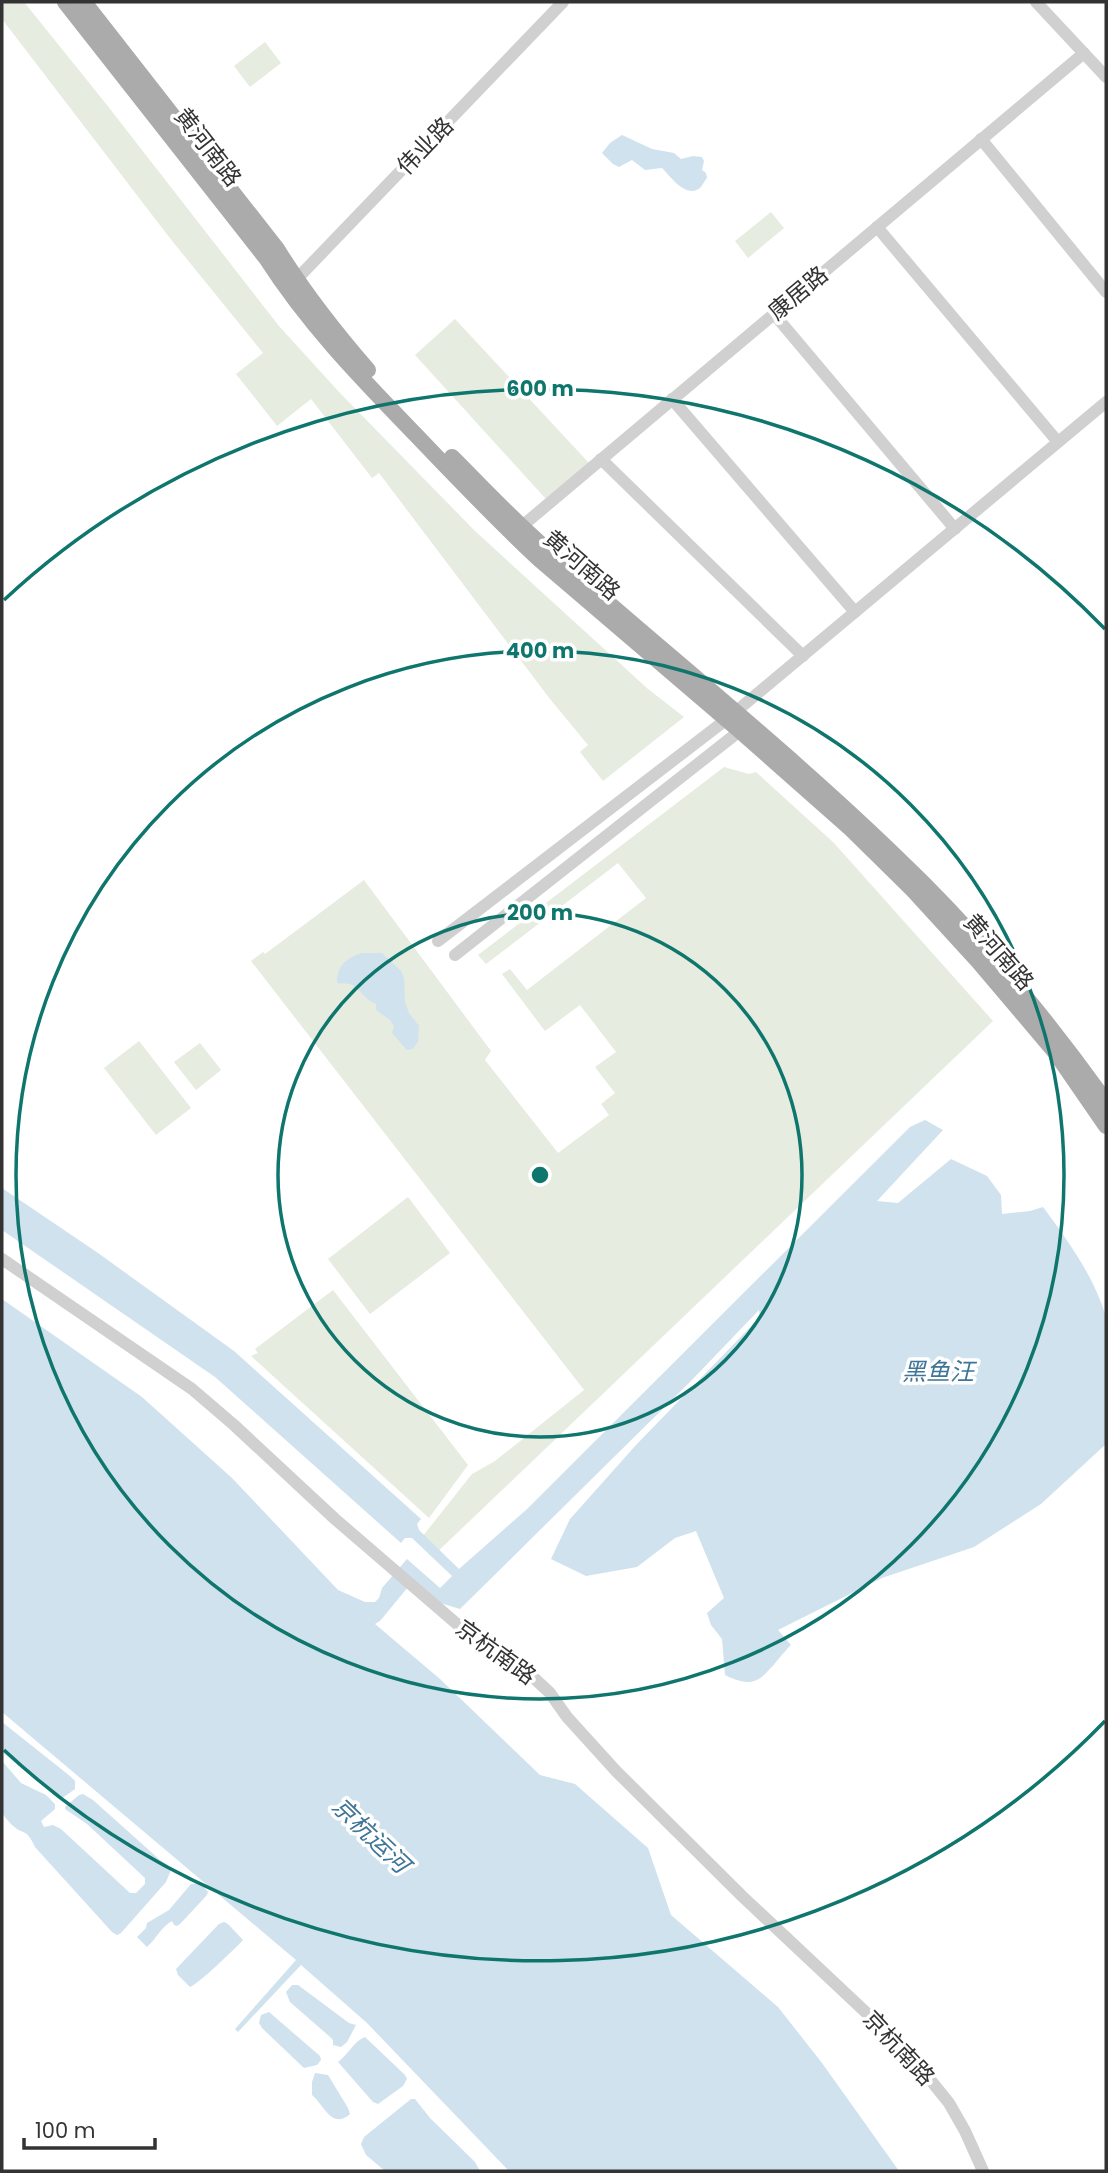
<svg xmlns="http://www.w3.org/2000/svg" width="1108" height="2173" viewBox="0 0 1108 2173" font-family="Poppins,'Noto Sans SC',sans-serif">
<rect width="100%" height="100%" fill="#fff"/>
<g fill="#e6ecdf">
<path d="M2 2H24L103 100 279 326 339 392 475 531 648 689 684 717 603 781 580 752 588 745 550 699 379 473 372 478 311 399 277 426 236 374 263 353 169 237 2 19Z"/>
<path d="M265 42 281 63 250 87 234 66Z"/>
<path d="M771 212 784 228 748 258 735 241Z"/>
<path d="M455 319 589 463 546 499 415 355Z"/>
<path d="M724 767 749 774 756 772 834 843 993 1021 432 1557 418 1542 472 1474 495 1461 584 1390 251 961 263 952 265 954 364 880 491 1051 485 1060 558 1153 609 1115 601 1104 615 1093 595 1067 616 1052 580 1005 545 1031 502 974 510 969 527 990 646 898 618 863 486 964 478 955Z"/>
<path d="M139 1041 191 1108 156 1135 104 1068Z"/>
<path d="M200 1043 221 1070 196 1090 174 1062Z"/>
<path d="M408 1197 450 1253 370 1314 328 1259Z"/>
<path d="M333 1290 468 1465 429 1518 251 1356 258 1353 255 1349Z"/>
</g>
<g fill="#cfe2ee">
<path d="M622 135 652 149 674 153 681 159 693 156 702 157 704 161 702 170 706 173 707 178C704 181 703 185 700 188 686 199 670 176 662 168L645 170 632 160 619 167 613 164 602 153 610 143Z"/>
<path d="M361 953H382L401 971 404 978 405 1002 409 1013 419 1026 418 1041 413 1049 407 1050 392 1033 394 1026 390 1020 376 1010V1004C363 999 360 987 350 984 346 983 341 984 337 983 337 965 346 959 361 953Z"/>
<path d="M925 1120 943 1130 877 1201 898 1203 951 1159 987 1176 1001 1195 1002 1214 1030 1211 1043 1207C1068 1241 1094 1276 1106 1317V1444L1041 1504 974 1547 882 1578 778 1630 791 1645C782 1653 765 1679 754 1681 745 1684 733 1679 725 1675L722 1639 711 1625 707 1613 724 1598 696 1531 675 1538 637 1567 586 1576 551 1559 570 1519 636 1445 760 1317 759 1310 690 1382 460 1609 437 1602 413 1581 380 1621 375 1624 440 1679 540 1775 575 1784 648 1848 671 1915 778 2007 822 2063 899 2171H509L367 2023 301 1965 238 2032 235 2029 296 1960 2 1712V1299L142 1397 232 1478 338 1590 365 1602H375L379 1598 382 1588 407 1559 440 1588 452 1576 412 1538H405L401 1543 215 1377 2 1230V1188L98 1253 234 1351 421 1519 417 1524 419 1530 459 1569 526 1510 910 1127Z"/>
<path d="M2 1722 70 1776 75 1781V1789L61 1799 57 1797 2 1752Z"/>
<path d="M2 1761 21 1783 46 1795 55 1804V1809L41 1821 44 1827 53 1825 61 1829 130 1893H136L145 1884V1878L87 1824 65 1809V1807L79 1795 83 1794 93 1800 160 1860 168 1865 171 1870 166 1882 121 1933 117 1935 112 1932 35 1847C26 1827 24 1836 12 1825 9 1822 3 1815 2 1812 0 1803 2 1772 2 1761Z"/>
<path d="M201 1883 208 1892 207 1895 181 1923 177 1926 174 1925 172 1921C161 1927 156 1939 147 1947L137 1937 146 1928 147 1923 169 1910 191 1884Z"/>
<path d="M224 1922 228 1924 243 1940C236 1948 198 1984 190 1987L178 1975 176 1969 219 1924Z"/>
<path d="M292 1985H298L349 2023 356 2025 347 2042 341 2047 333 2045V2040L329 2036 290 2002 286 1992Z"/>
<path d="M269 2012 320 2056 321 2060 317 2065 304 2068 262 2028 259 2023 261 2015Z"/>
<path d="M365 2037 405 2075 407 2079 403 2086 378 2104 373 2102 338 2062C348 2055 354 2041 365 2037Z"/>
<path d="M315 2073 328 2075 348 2108 350 2114C332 2130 324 2105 312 2095V2082Z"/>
<path d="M411 2099H415L430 2118 475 2162 480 2171H385L366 2155 361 2144 364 2137Z"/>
</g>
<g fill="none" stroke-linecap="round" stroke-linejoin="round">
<g stroke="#d0d0d0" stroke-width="12">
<path d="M1036 2 1106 77"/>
<path d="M981 139 1106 292"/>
<path d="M877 227 1058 442"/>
<path d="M292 284 563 2"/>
<path d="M774 314 955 529"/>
<path d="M672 399 855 612"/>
<path d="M601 459 803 656"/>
<path d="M515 532 1084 53"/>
<path d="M438 941 727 719 1106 402"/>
<path d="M455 955 746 726"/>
<path d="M2 1259 192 1389 234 1425 335 1519 479 1643 535 1679 550 1693 567 1717 616 1771 743 1897 907 2051 949 2103 965 2131 983 2171"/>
</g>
<g stroke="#ababab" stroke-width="16">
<path d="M65 2 266 258C309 325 360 377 415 434 456 477 497 520 540 560L740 731 851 829 913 890 978 961 1055 1052 1106 1126"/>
<path d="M84 2 277 249C305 294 334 331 368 370"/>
<path d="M452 457C482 487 511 518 543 546 669 658 803 763 923 883 990 950 1051 1025 1106 1102"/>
</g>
</g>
<g fill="none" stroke="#0f766e" stroke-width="3.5">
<circle cx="540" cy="1175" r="262"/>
<circle cx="540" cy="1175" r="524"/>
<path d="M1105 1721A786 786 0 0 1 4 1750M4 600A786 786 0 0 1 1105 629"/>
</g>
<g text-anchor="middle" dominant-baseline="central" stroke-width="7" stroke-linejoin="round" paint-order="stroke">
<g font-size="23" fill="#333" stroke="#fff">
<text transform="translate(425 146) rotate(-46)">伟业路</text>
<text transform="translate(208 147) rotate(52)">黄河南路</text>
<text transform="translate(798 293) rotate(-40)">康居路</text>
<text transform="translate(582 565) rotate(41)">黄河南路</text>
<text transform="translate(999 952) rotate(49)">黄河南路</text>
<text transform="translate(496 1652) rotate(36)">京杭南路</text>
<text transform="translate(899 2048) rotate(47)">京杭南路</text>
</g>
<g font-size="24" font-style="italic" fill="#3f7597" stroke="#fff">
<text x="938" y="1371">黑鱼汪</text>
<text transform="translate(371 1835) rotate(44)">京杭运河</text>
</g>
</g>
<circle cx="540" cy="1175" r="10" fill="#0f766e" stroke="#fff" stroke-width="3.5"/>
<g font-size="21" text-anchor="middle" font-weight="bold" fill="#0f766e" stroke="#fff" stroke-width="7" stroke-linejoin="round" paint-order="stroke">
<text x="540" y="396">600 m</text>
<text x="540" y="658">400 m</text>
<text x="540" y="920">200 m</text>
</g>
<rect width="1108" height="2173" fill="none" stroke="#333333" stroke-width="7"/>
<path d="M24 2138v10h131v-10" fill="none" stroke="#333333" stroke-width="3.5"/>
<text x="35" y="2138" font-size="21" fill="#333333" stroke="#ffffff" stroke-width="5" paint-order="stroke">100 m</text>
</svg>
